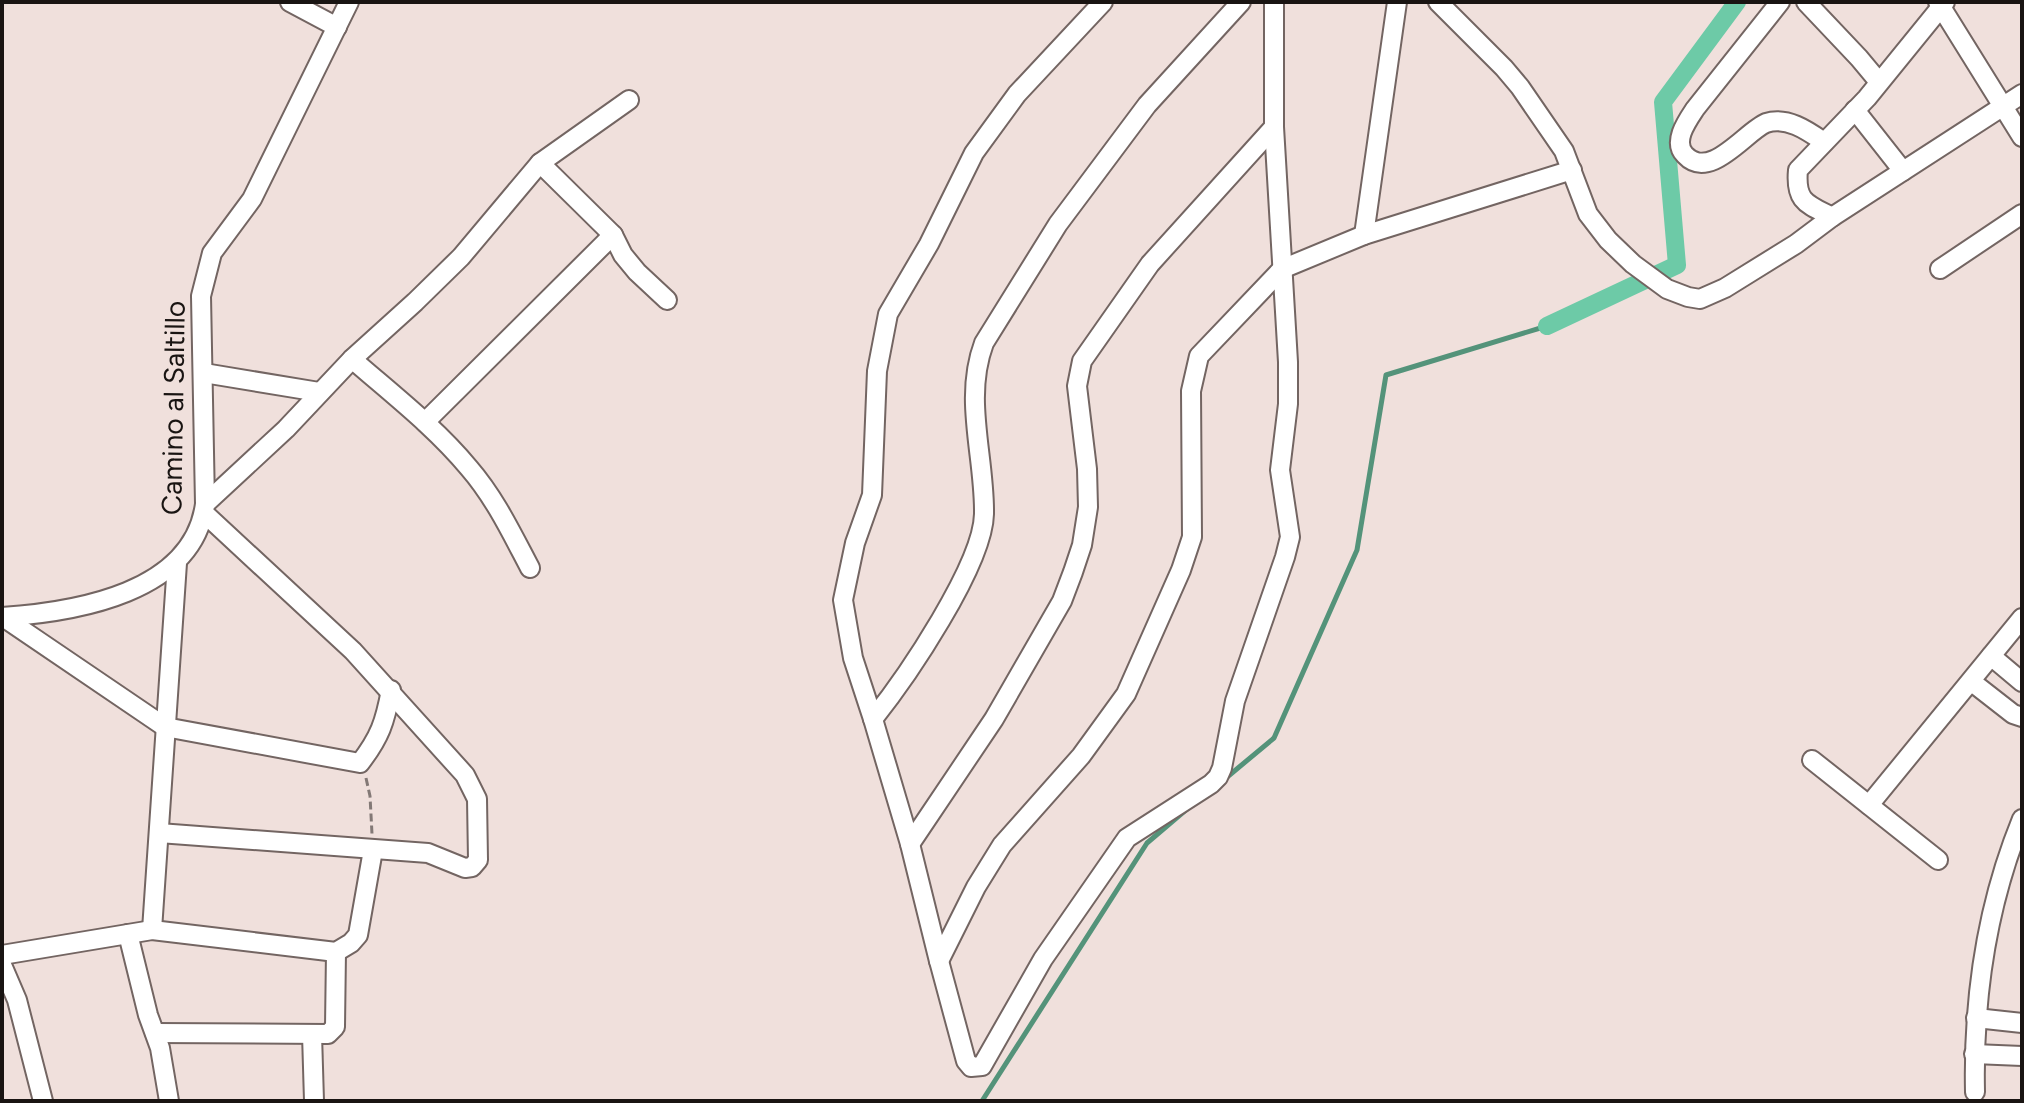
<svg xmlns="http://www.w3.org/2000/svg" width="2024" height="1103" viewBox="0 0 2024 1103" font-family="Figtree,sans-serif">
<rect width="100%" height="100%" fill="#f0e0dc"/>
<g fill="none" stroke-linecap="round" stroke-linejoin="round">
<g stroke="#54937a" stroke-width="5">
<path d="M1226 778 1274 738 1357 550 1386 375 1547 326"/>
<path d="M982 1101 1147 843 1187 809"/>
</g>
<path stroke="#6dcaa7" stroke-width="18" d="M1547 326 1677 265 1663 102 1737 2"/>
<g stroke="#736562" stroke-width="22">
<g id="minor">
<path d="M290 2 337 27"/>
<path d="M1241 2 1147 105 1058 224 984 343C963 399 985 457 984 514 983 565 906 678 873 719L910 844 939 961 976 887 1002 845 1081 756 1126 694 1181 570 1192 537 1191 391 1199 356 1282 269 1364 235 1572 170"/>
<path d="M1438 2 1504 68 1520 87 1564 151 1588 214 1608 240 1633 264 1667 289 1688 297 1700 299 1725 288 1796 244 1832 217 2022 94"/>
<path d="M1780 2 1695 109C1687 121 1672 142 1685 155 1710 182 1746 131 1766 123 1787 116 1808 131 1824 142"/>
<path d="M1806 2 1859 58 1879 82"/>
<path d="M1938 2 2022 137"/>
<path d="M1855 110 1903 171"/>
<path d="M540 163 613 235 623 255 637 272 667 300"/>
<path d="M1832 217C1807 204 1795 202 1798 170L1867 98 1945 2"/>
<path d="M1364 235 1397 2"/>
<path d="M1940 269 2022 214"/>
<path d="M352 359C392 394 435 427 469 468 495 498 512 534 530 568"/>
<path d="M204 373 319 392"/>
<path d="M425 422 613 235"/>
<path d="M205 504 286 429 352 359 415 302 461 257 540 163 629 100"/>
<path d="M2 617C76 612 193 593 205 504L201 296 212 253 252 199 349 2"/>
<path d="M3 617 165 727 360 763C380 737 385 722 391 690"/>
<path d="M1991 656 2022 682"/>
<path d="M1972 682 2013 714 2022 717"/>
<path d="M873 719 853 658 843 600 855 543 872 495 877 371 888 314 929 244 974 153 1017 94 1103 2"/>
<path d="M1812 760 1938 860"/>
<path d="M1869 805 2022 618"/>
<path d="M159 833 428 853 465 868 472 867 478 860 477 799 465 775 353 651 204 513"/>
<path d="M910 844 994 719 1062 601 1073 572 1082 545 1088 507 1087 469 1077 386 1082 361 1150 264 1274 127"/>
<path d="M152 930 177 563"/>
<path d="M128 934 148 1015 160 1048 169 1101"/>
<path d="M2 955 152 930 336 952 351 943 358 935 373 850"/>
<path d="M939 961 966 1061 971 1067 982 1066 1043 959 1127 838 1211 784 1218 777 1222 768 1235 701 1285 557 1290 537 1280 470 1288 404V362L1274 127V2"/>
<path d="M2 965 17 1000 43 1101"/>
<path d="M1976 1018 2022 1023"/>
<path d="M155 1033 328 1034 335 1027 336 952"/>
<path d="M312 1034 314 1101"/>
<path d="M1974 1054 2022 1056"/>
<path d="M1975 1092C1973 997 1986 907 2022 819"/>
</g>
</g>
<path stroke="#837976" stroke-width="3" stroke-dasharray="8 4" stroke-linecap="butt" d="M366 778 370 796 372 834"/>
<use href="#minor" stroke="#fff" stroke-width="18"/>
</g>
<g text-anchor="middle" dominant-baseline="central" stroke-width="6" stroke-linejoin="round" paint-order="stroke">
<g font-size="28" fill="#191412" stroke="#f0e0dc">
<text transform="translate(173 408) rotate(-89)">Camino al Saltillo</text>
</g>
</g>
<rect width="2024" height="1103" fill="none" stroke="#191412" stroke-width="8"/>
</svg>
